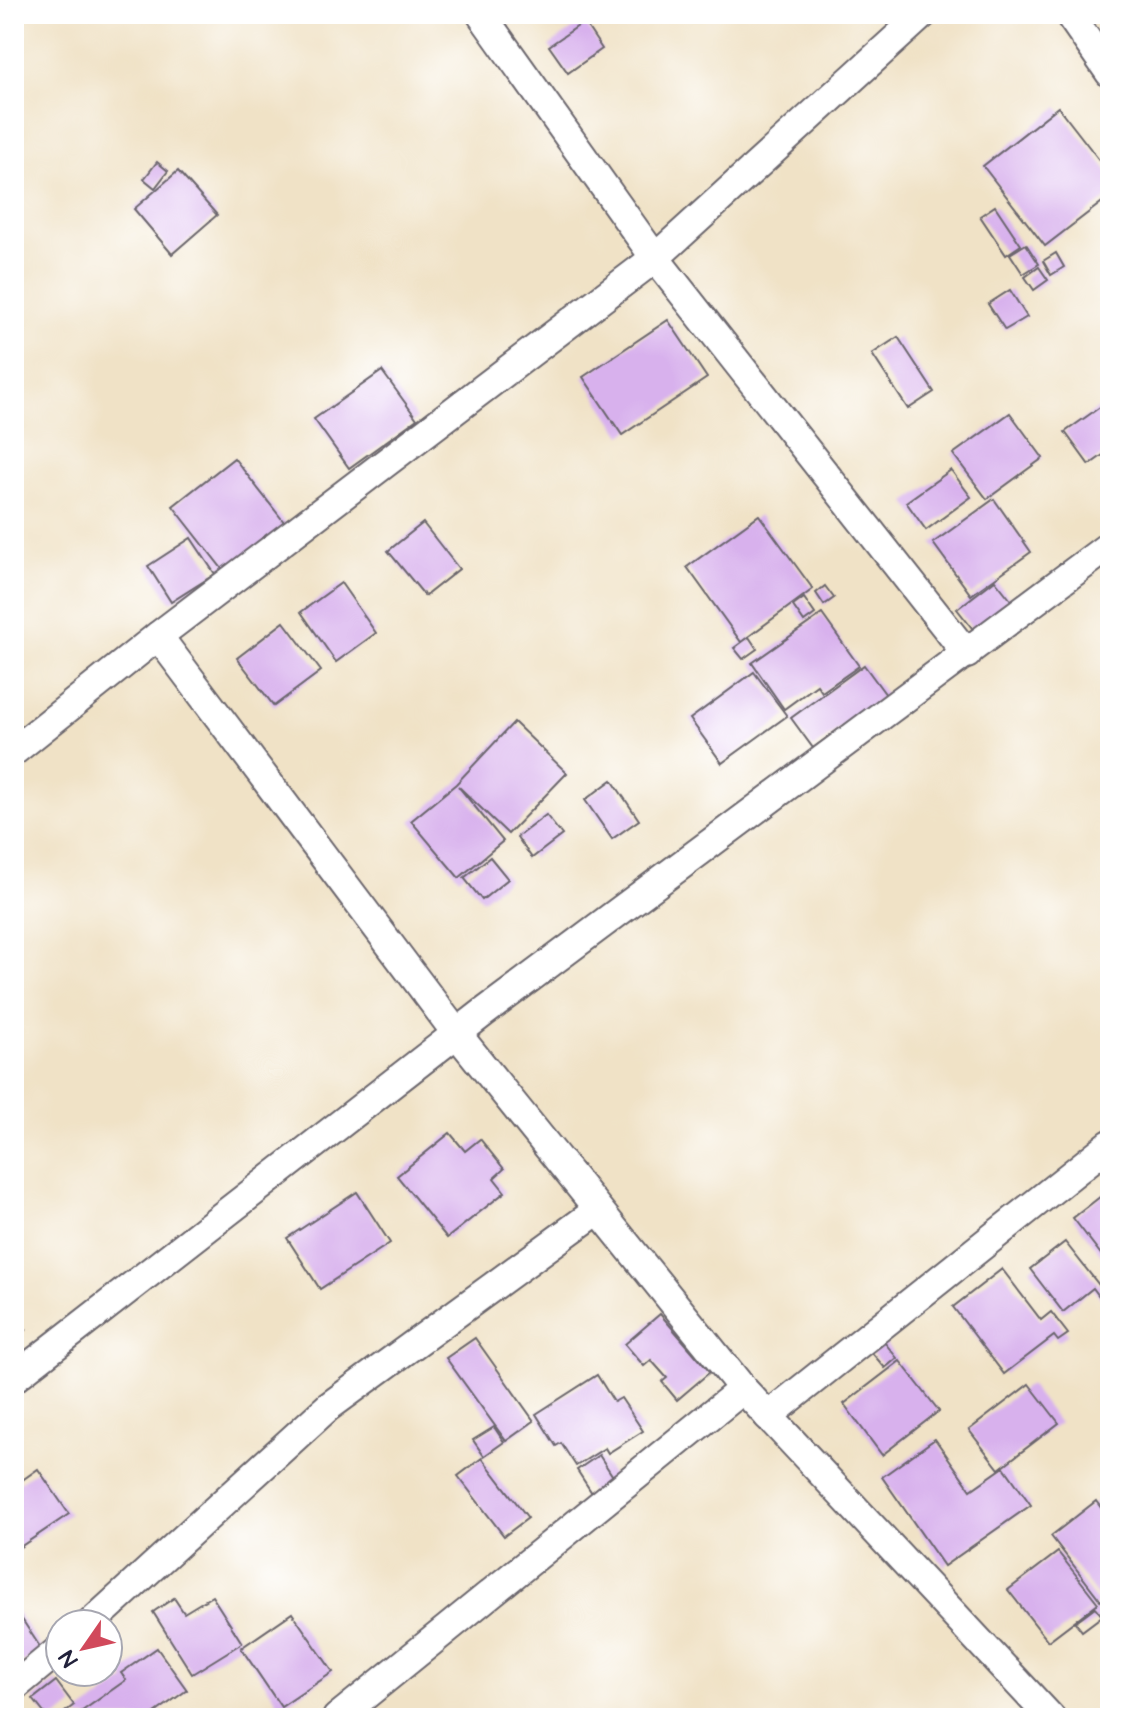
<svg xmlns="http://www.w3.org/2000/svg" width="1124" height="1732" viewBox="0 0 1124 1732" font-family="'Architects Daughter',sans-serif">
<rect width="100%" height="100%" fill="#fff"/>
<filter id="ink" filterUnits="userSpaceOnUse"><feTurbulence type="fractalNoise" baseFrequency=".0125" numOctaves="2"/><feDisplacementMap in="SourceGraphic" scale="16" xChannelSelector="R" yChannelSelector="G"/><feConvolveMatrix kernelMatrix="1 2 1 2 8 2 1 2 1" color-interpolation-filters="sRGB"/></filter>
<filter id="wash" filterUnits="userSpaceOnUse"><feTurbulence type="fractalNoise" baseFrequency=".006" numOctaves="4" result="noise"/><feDisplacementMap in="SourceGraphic" scale="32" xChannelSelector="R" yChannelSelector="G"/><feGaussianBlur stdDeviation="1.8" result="paint"/><feColorMatrix in="noise" values="0 0 0 0 0 0 0 0 0 0 0 0 0 0 0 0 0 1.4 0 .05"/><feComposite in="paint" operator="in"/></filter>
<g filter="url(#wash)">
<rect width="100%" height="100%" fill="#f0e2c6"/>
<g id="blocks">
<g fill="#d8b1ed">
<path d="M584 22 602 49 568 73 549 46Z"/>
<path d="M1058 107 1110 174V196L1045 246 983 166Z"/>
<path d="M157 162 168 171 155 188 144 179Z"/>
<path d="M178 171 217 215 172 254 134 209Z"/>
<path d="M995 206 1021 245 1006 255 980 216Z"/>
<path d="M1026 244 1039 264 1023 274 1010 254Z"/>
<path d="M1056 253 1064 267 1051 275 1043 261Z"/>
<path d="M1039 267 1048 280 1034 290 1025 277Z"/>
<path d="M1010 290 1027 317 1005 330 988 304Z"/>
<path d="M668 320 707 378 622 435 583 377Z"/>
<path d="M898 337 934 392 908 409 872 354Z"/>
<path d="M382 371 417 419 349 468 314 419Z"/>
<path d="M1107 402 1110 405V450L1089 465 1065 432Z"/>
<path d="M1010 413 1043 458 987 499 953 454Z"/>
<path d="M234 458 288 527 227 575 173 506Z"/>
<path d="M951 470 971 497 926 530 906 502Z"/>
<path d="M994 499 1031 552 971 595 933 543Z"/>
<path d="M759 515 813 589 741 642 687 567Z"/>
<path d="M423 523 459 569 425 596 388 551Z"/>
<path d="M191 538 215 574 171 602 148 566Z"/>
<path d="M995 580 1014 604 976 633 957 609Z"/>
<path d="M341 583 376 633 336 662 301 612Z"/>
<path d="M825 586 834 598 824 605 816 593Z"/>
<path d="M804 598 815 614 804 622 793 606Z"/>
<path d="M822 614 859 666 822 692 817 685 784 709 752 663Z"/>
<path d="M284 622 321 671 274 706 237 658Z"/>
<path d="M749 637 757 649 743 659 734 648Z"/>
<path d="M864 665 886 695 813 748 791 718Z"/>
<path d="M754 672 787 716 722 763 690 719Z"/>
<path d="M514 722 567 773 508 834 458 786 503 841 459 878 411 821 456 784Z"/>
<path d="M612 780 639 820 612 839 585 800Z"/>
<path d="M546 815 562 835 532 858 517 837Z"/>
<path d="M490 857 508 879 482 900 464 878Z"/>
<path d="M450 1133 465 1151 480 1139 504 1169 494 1178 505 1192 447 1238 397 1176Z"/>
<path d="M1110 1189V1266L1073 1218Z"/>
<path d="M357 1192 390 1243 320 1289 287 1238Z"/>
<path d="M1065 1242 1099 1285 1110 1276V1294L1102 1300 1093 1288 1063 1312 1030 1269Z"/>
<path d="M1002 1269 1041 1320 1051 1312 1068 1334 1058 1341 1054 1336 1004 1374 953 1307Z"/>
<path d="M660 1314 710 1372 677 1400 662 1382 667 1378 651 1360 644 1366 625 1344Z"/>
<path d="M475 1338 534 1421 506 1441 446 1358Z"/>
<path d="M885 1343 897 1358 885 1368 872 1353Z"/>
<path d="M900 1361 939 1411 882 1455 844 1404Z"/>
<path d="M597 1375 614 1402 621 1398 643 1431 608 1453 605 1448 576 1466 561 1443 556 1446 536 1414Z"/>
<path d="M1029 1384 1059 1423 999 1469 969 1430Z"/>
<path d="M494 1427 504 1442 484 1456 473 1440Z"/>
<path d="M935 1439 971 1490 1004 1467 1031 1505 944 1566 882 1477Z"/>
<path d="M599 1455 614 1478 592 1493 577 1470Z"/>
<path d="M482 1458 528 1518 504 1536 458 1476Z"/>
<path d="M38 1469 69 1514 14 1551V1486Z"/>
<path d="M1096 1501 1110 1520V1594L1101 1601 1051 1536Z"/>
<path d="M1058 1552 1098 1603 1048 1641 1008 1590Z"/>
<path d="M212 1596 242 1643 192 1674 153 1612 174 1598 184 1613Z"/>
<path d="M14 1607 42 1650 14 1668Z"/>
<path d="M1095 1607 1102 1616 1082 1631 1075 1622Z"/>
<path d="M292 1613 333 1672 281 1707 241 1648Z"/>
<path d="M157 1648 187 1690 148 1718H81L78 1714 126 1680 121 1673Z"/>
<path d="M56 1681 74 1705 57 1718H48L33 1699Z"/>
</g>
</g>
</g>
<g filter="url(#ink)">
<use href="#blocks" fill-opacity="0" stroke="#6a656c" stroke-width="2"/>
<g fill="none" stroke-linecap="round" stroke-linejoin="round">
<g stroke="#6a656c" stroke-width="32">
<g id="minor">
<path d="M481 14 655 258 967 654"/>
<path d="M1069 14 1110 73"/>
<path d="M158 636 457 1034 743 1389 1051 1718"/>
<path d="M14 751 158 636 655 258 923 14"/>
<path d="M14 1378 483 1013 1110 545"/>
<path d="M768 1416 1110 1144"/>
<path d="M90 1624 328 1407 598 1210"/>
<path d="M14 1687 60 1649"/>
<path d="M337 1718 743 1389"/>
</g>
</g>
<path stroke="#6a656c" stroke-width="5" stroke-dasharray="2 6" stroke-linecap="butt" d="M14 1318 28 1334"/>
<use href="#minor" stroke="#fff" stroke-width="28"/>
</g>
</g>
<rect width="1124" height="1732" fill="none" stroke="#fff" stroke-width="48"/>
<g transform="translate(84 1648) rotate(236)"><circle r="38" fill="#ffffff" stroke="#a7a7b1" stroke-width="2"/>
<path d="M0-6L14 30L0 20L-14 30Z" fill="#d1495b"/>
<text y="-12" font-size="22" font-weight="bold" text-anchor="middle" fill="#22223b">N</text>
</g>
</svg>
